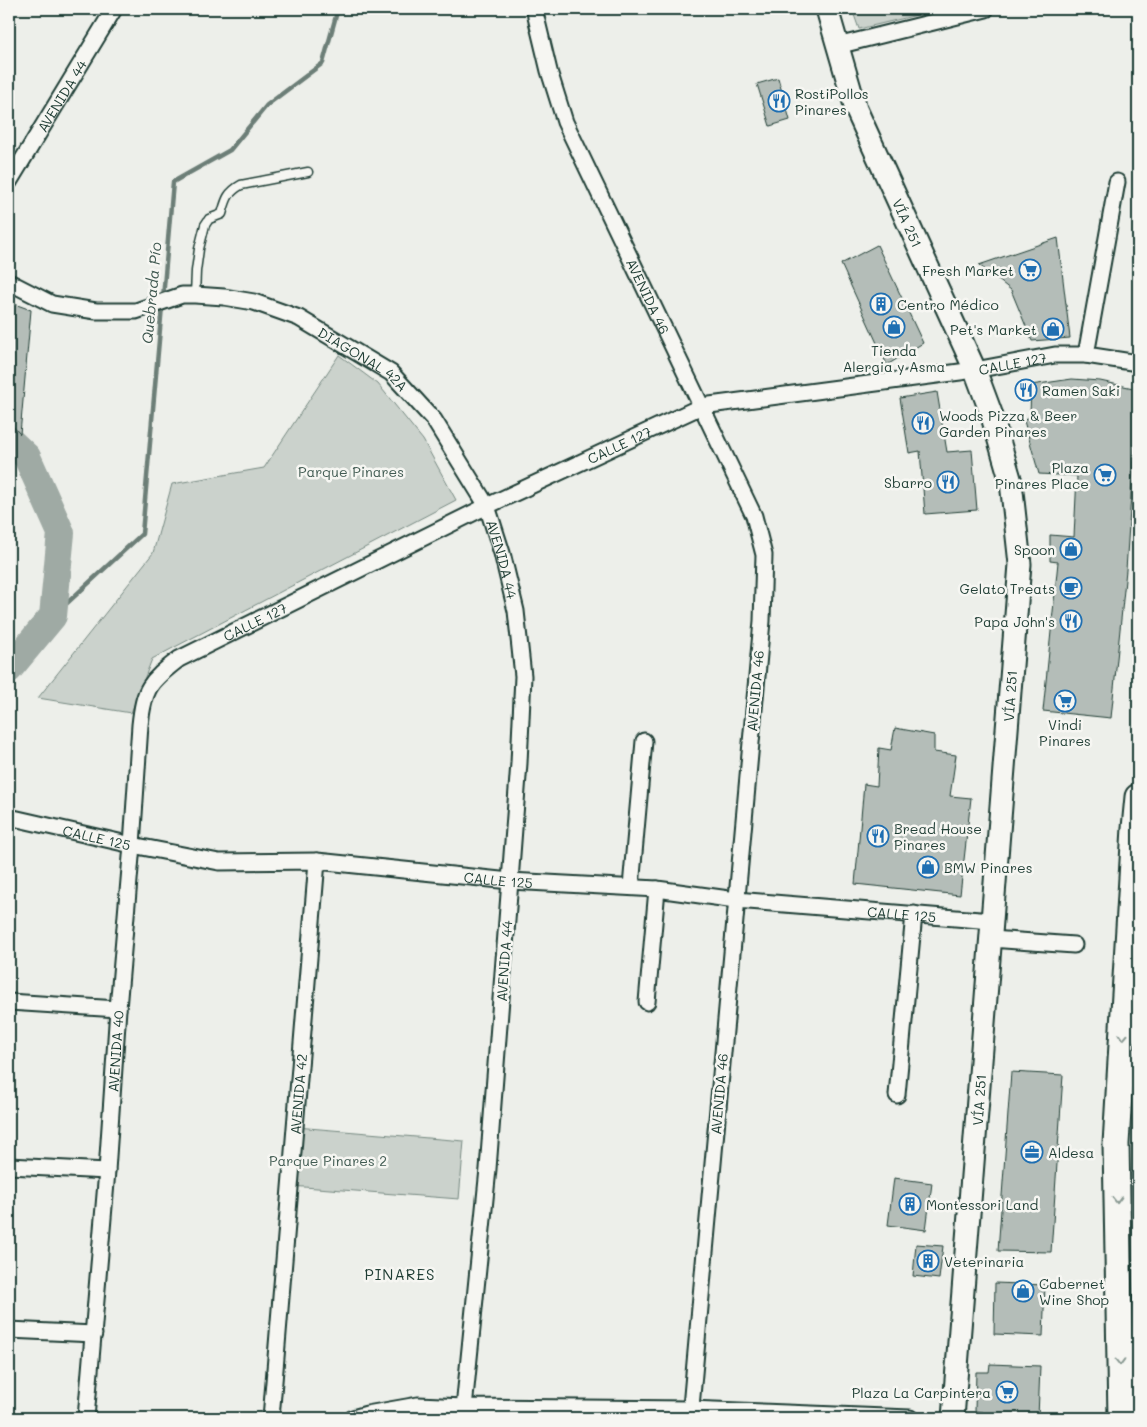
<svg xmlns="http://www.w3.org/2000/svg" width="1147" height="1427" viewBox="0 0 1147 1427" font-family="Mali,sans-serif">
<rect width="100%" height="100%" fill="#edefea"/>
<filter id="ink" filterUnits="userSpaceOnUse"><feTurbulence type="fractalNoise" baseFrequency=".02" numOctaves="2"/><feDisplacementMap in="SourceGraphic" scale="10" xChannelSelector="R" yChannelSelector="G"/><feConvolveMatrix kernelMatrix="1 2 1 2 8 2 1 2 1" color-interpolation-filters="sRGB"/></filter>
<g filter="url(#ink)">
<g fill="#cbd2cc" stroke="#758880">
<path d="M852 9H942L859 29Z"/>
<path d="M339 355 378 384 423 440 456 500 152 659 131 713 38 698 153 553 172 484 264 468Z"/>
<path d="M296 1127 464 1141 459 1199 291 1186Z"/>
</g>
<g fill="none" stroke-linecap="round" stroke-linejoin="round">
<g stroke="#6c7e77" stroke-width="4.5">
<path d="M163 298 173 182 230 150 267 105 323 63 337 12 336 9"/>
<path d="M53 616 142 534 162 306"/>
</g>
<path stroke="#9faaa4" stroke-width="28" d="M9 440 27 457 61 533 53 616 9 669"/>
</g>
<g fill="#b4bdb8" stroke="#1f3d34">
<path d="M778 78 790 120 770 126 757 84Z"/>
<path d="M1058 238 1070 338 1032 341 1011 290 979 265Z"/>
<path d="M877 245 923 343 887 365 841 264Z"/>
<path d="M9 302 31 310 20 434 9 422Z"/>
<path d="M1072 379 1100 381 1138 389 1126 570 1111 718 1043 711 1058 562 1050 561V535L1074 537 1077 476 1039 474 1024 421 1030 415 1031 385Z"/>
<path d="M937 392 947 452 972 450 977 510 925 514 920 451 909 453 900 398Z"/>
<path d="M895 728 934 735V752L956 755 950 796 971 798 960 895 855 884 864 784 877 786 879 748 891 750Z"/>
<path d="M1011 1072 1063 1075 1051 1252 998 1251Z"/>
<path d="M894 1178 932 1183 926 1230 888 1225Z"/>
<path d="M916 1244 943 1246 939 1279 913 1276Z"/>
<path d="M995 1283 1045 1285 1043 1336 994 1334Z"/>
<path d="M990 1364 1040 1366 1038 1418H983V1412L975 1411 976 1372H989Z"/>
</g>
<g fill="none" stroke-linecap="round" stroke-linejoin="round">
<g stroke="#1f3d34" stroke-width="11">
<path id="service" d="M195 295 196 271 199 249 205 225 209 219 222 214C226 200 227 193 241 185L308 172"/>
</g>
<g stroke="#1f3d34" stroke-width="19">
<g id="minor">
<path id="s1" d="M535 9 536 17 549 71 565 122 754 516 764 555 762 621 690 1418"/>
<path d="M837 46 986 9"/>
<path id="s2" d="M9 182 114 9"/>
<path id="s3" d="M9 282 52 304 96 311H136L182 295H195L224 297 254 302 299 318 391 373 434 420 487 506 502 553 516 611 523 676 519 763 488 1169 463 1418"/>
<path d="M1086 355 1117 182"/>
<path id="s4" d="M9 817 132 845 219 862 317 861 510 881 657 889 736 900 992 921"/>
<path d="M631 887 644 741"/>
<path d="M991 939 1074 945"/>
<path d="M9 1002 118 1009"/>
<path d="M647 1002 657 889"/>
<path d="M897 1095 914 914"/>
<path d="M9 1166 107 1171"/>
<path d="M9 1330 94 1334"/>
<path id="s5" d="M86 1418 107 1171 118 1009 132 845 140 725C144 688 149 682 179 659L487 506 702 406 975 370 1055 355H1086L1138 363"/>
<path id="s6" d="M271 1418 317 861"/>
<path d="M353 1418 367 1414 418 1405 464 1407 690 1409 910 1418"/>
</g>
</g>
<g stroke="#1f3d34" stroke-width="25">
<g id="secondary">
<path id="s7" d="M827 9 856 109 975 370 991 413 1011 482 1020 564 953 1418"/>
</g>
</g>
<g stroke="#1f3d34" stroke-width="29">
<path id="trunk" d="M1121 1418 1116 1144 1135 828 1138 797"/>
</g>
<use href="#service" stroke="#f6f6f2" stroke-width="8"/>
<use href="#minor" stroke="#f6f6f2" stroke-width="15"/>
<use href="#secondary" stroke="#f6f6f2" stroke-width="21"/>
<use href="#trunk" stroke="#f6f6f2" stroke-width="25"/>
</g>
<defs><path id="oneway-chevron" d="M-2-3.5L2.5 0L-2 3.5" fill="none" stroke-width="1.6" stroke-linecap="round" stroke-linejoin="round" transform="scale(1.25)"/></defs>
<g stroke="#8a9a93">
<use href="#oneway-chevron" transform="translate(1123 1037) rotate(93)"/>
<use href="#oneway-chevron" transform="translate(1117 1200) rotate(89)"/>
<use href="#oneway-chevron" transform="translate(1120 1362) rotate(89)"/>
</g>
</g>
<defs>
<g id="restaurant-ring" transform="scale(1.125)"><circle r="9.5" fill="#f6f6f2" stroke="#1f6fb2" stroke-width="1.5"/><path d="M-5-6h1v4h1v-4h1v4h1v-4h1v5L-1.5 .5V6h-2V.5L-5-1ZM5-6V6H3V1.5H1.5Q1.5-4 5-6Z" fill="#1f6fb2"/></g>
<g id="supermarket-ring" transform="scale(1.125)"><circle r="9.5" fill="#f6f6f2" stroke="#1f6fb2" stroke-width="1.5"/><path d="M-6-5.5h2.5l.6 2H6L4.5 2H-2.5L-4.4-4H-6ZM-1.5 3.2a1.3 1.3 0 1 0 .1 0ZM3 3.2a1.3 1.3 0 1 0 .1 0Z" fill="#1f6fb2"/></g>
<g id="building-ring" transform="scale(1.125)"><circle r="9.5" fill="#f6f6f2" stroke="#1f6fb2" stroke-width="1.5"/><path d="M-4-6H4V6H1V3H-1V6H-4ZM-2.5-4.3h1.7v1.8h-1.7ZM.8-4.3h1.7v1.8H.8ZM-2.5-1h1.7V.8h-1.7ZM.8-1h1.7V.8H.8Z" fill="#1f6fb2"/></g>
<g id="shop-ring" transform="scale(1.125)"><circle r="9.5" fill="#f6f6f2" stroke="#1f6fb2" stroke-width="1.5"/><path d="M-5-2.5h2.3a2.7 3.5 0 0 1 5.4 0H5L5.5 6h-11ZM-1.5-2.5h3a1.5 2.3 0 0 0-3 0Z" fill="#1f6fb2"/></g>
<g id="cafe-ring" transform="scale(1.125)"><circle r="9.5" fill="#f6f6f2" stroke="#1f6fb2" stroke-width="1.5"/><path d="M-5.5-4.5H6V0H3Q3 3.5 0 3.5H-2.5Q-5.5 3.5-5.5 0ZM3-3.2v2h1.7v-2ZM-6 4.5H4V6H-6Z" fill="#1f6fb2"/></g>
<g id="office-ring" transform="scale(1.125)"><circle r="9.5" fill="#f6f6f2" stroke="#1f6fb2" stroke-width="1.5"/><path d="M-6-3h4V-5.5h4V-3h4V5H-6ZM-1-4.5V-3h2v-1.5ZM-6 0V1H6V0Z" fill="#1f6fb2"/></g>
</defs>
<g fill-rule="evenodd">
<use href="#restaurant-ring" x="779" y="101"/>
<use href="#supermarket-ring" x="1030" y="270"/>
<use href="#building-ring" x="881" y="304"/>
<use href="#shop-ring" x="894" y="327"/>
<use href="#shop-ring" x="1053" y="329"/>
<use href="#restaurant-ring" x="1026" y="390"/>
<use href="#restaurant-ring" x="923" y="423"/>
<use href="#supermarket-ring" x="1105" y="475"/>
<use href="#restaurant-ring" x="948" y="482"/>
<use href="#shop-ring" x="1071" y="549"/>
<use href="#cafe-ring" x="1071" y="588"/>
<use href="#restaurant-ring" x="1071" y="621"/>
<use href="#supermarket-ring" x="1065" y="701"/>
<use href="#restaurant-ring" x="878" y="836"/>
<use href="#shop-ring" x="928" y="867"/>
<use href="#office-ring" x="1032" y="1152"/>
<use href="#building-ring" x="910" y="1204"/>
<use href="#building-ring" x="928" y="1261"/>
<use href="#shop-ring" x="1023" y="1291"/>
<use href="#supermarket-ring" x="1007" y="1392"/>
</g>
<g text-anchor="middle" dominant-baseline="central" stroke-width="5" stroke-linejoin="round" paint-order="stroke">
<g font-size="14" fill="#1f3d34" stroke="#f6f6f2" text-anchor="start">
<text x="795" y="93">RostiPollos<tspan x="795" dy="16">Pinares</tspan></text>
<text x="1014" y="270" text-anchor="end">Fresh Market</text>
<text x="897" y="304">Centro Médico</text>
<text x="1037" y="329" text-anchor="end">Pet's Market</text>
<text x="894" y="350" text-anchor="middle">Tienda<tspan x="894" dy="16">Alergia y Asma</tspan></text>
<text x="1042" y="390">Ramen Saki</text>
<text x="939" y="415">Woods Pizza &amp; Beer<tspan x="939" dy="16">Garden Pinares</tspan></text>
<text x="1089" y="467" text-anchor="end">Plaza<tspan x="1089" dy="16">Pinares Place</tspan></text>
<text x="932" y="482" text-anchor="end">Sbarro</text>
<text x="1055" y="549" text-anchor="end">Spoon</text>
<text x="1055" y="588" text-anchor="end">Gelato Treats</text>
<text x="1055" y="621" text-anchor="end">Papa John's</text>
<text x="1065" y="724" text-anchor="middle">Vindi<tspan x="1065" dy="16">Pinares</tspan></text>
<text x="894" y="828">Bread House<tspan x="894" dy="16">Pinares</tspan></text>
<text x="944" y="867">BMW Pinares</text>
<text x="1048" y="1152">Aldesa</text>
<text x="926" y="1204">Montessori Land</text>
<text x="944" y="1261">Veterinaria</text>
<text x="1039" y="1283">Cabernet<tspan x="1039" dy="16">Wine Shop</tspan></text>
<text x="991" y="1392" text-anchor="end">Plaza La Carpintera</text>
</g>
<g font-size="14" fill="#1f3d34" stroke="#f6f6f2">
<text stroke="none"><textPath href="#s2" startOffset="101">AVENIDA 44</textPath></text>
<text stroke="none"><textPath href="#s7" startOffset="229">VÍA 251</textPath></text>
<text stroke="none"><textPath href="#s1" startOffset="310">AVENIDA 46</textPath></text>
<text stroke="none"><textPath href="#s3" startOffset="378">DIAGONAL 42A</textPath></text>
<text stroke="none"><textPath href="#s5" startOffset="1670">CALLE 127</textPath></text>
<text stroke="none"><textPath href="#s5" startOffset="1265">CALLE 127</textPath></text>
<text stroke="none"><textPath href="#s3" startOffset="629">AVENIDA 44</textPath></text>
<text stroke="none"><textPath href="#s5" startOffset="860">CALLE 127</textPath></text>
<text transform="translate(755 691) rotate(-85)">AVENIDA 46</text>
<text transform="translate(1010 696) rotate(-86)">VÍA 251</text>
<text stroke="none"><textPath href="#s4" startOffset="90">CALLE 125</textPath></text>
<text stroke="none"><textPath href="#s4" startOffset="495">CALLE 125</textPath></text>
<text stroke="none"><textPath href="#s4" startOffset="900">CALLE 125</textPath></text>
<text transform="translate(504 961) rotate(-86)">AVENIDA 44</text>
<text stroke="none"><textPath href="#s5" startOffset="368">AVENIDA 40</textPath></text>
<text transform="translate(719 1094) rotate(-85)">AVENIDA 46</text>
<text stroke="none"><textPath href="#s6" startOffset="325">AVENIDA 42</textPath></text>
<text transform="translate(979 1100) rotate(-86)">VÍA 251</text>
</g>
<g font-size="14" fill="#415b52" stroke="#f6f6f2">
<text x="351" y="471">Parque Pinares</text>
<text x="328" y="1160">Parque Pinares 2</text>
</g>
<g font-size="15" font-style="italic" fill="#3f5850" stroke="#f6f6f2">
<text transform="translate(151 293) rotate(-85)">Quebrada Pío</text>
</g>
<g font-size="15" letter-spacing="1" fill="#1f3d34" stroke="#f6f6f2">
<text x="400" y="1274">PINARES</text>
</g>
</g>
<rect width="1147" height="1427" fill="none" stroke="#f6f6f2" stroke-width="30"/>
<rect x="15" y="15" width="1117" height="1397" fill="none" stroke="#1f3d34" stroke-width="2" filter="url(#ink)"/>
</svg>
